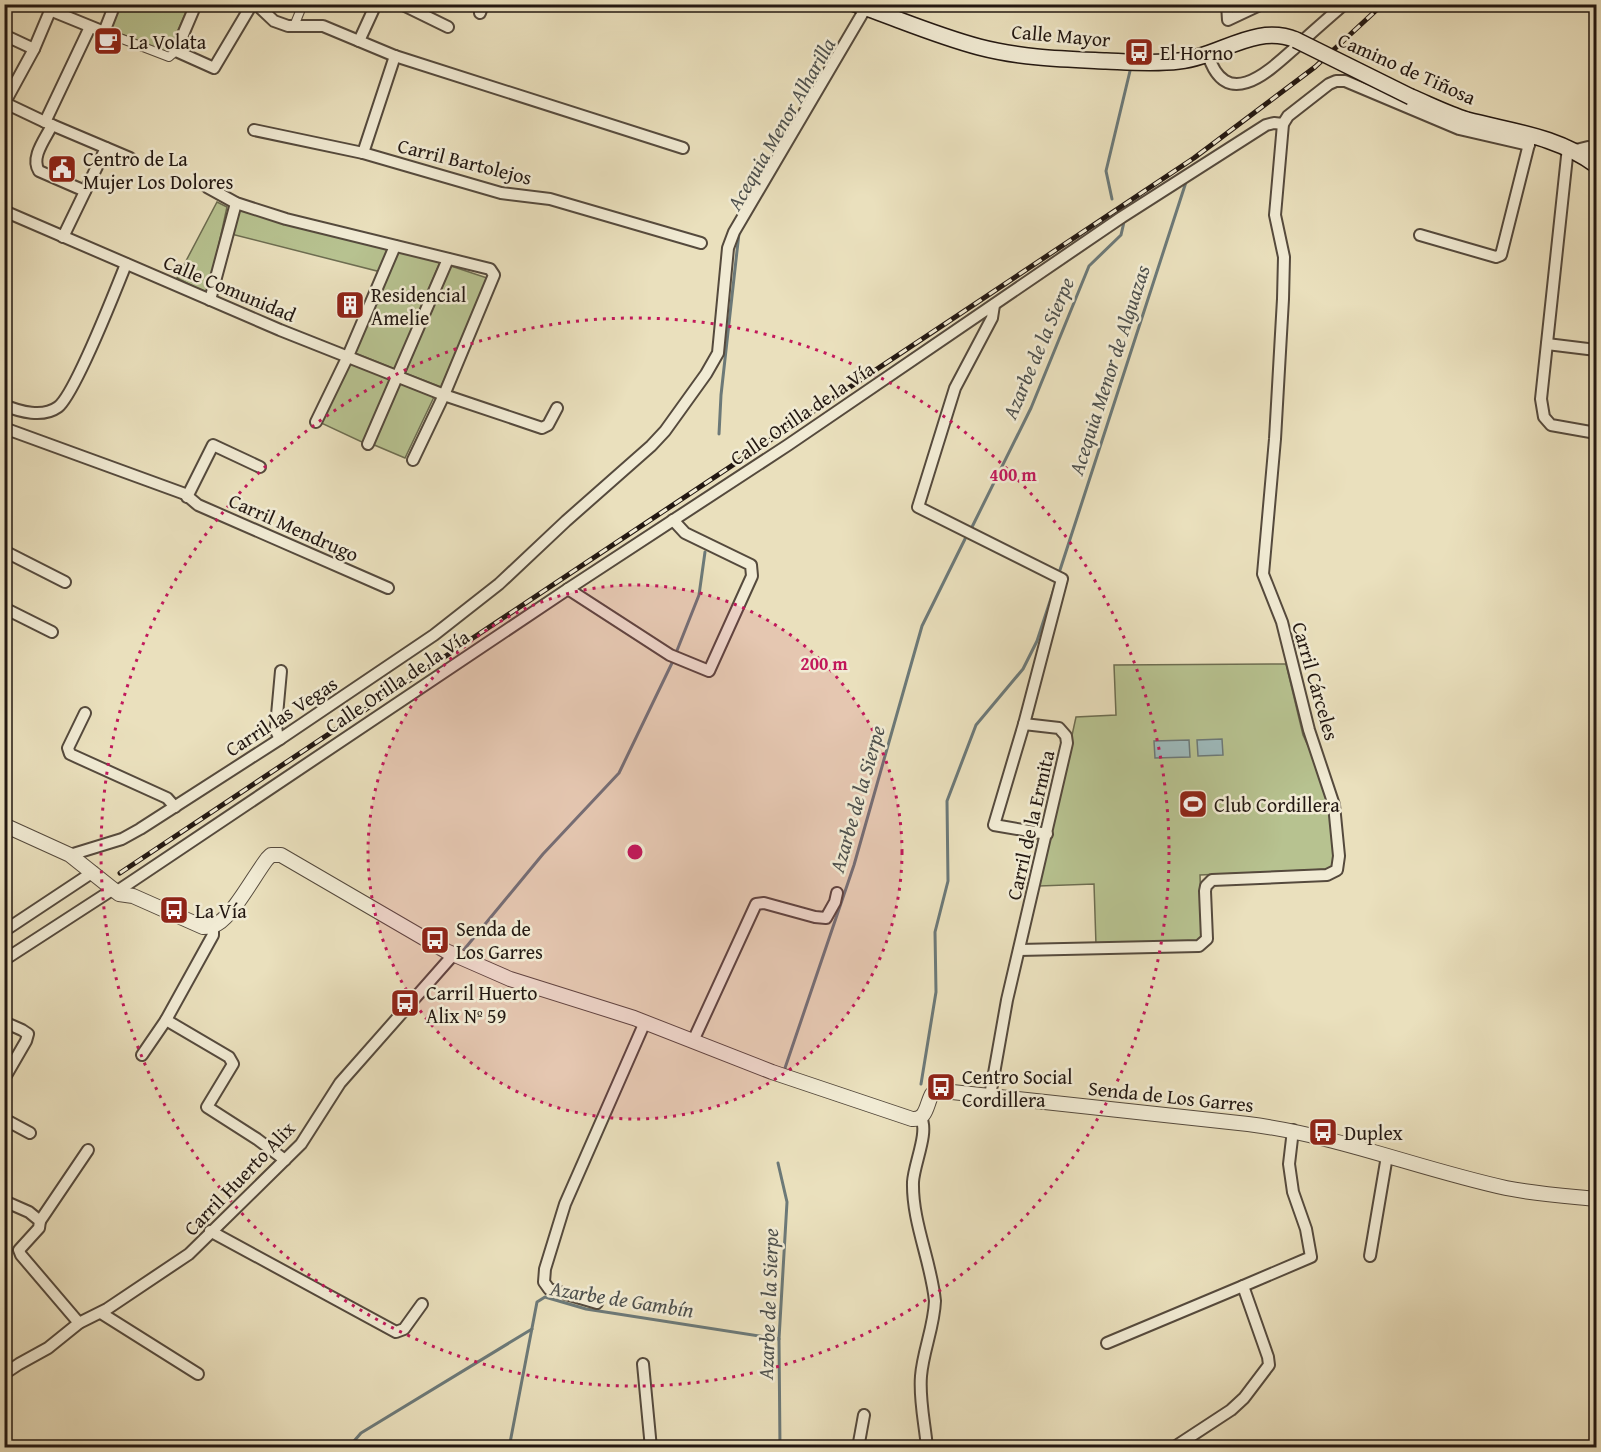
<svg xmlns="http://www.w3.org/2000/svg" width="1601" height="1452" viewBox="0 0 1601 1452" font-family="'Gentium Book Plus',serif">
<rect width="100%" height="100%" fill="#eae0bd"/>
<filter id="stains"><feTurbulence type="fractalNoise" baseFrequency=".00333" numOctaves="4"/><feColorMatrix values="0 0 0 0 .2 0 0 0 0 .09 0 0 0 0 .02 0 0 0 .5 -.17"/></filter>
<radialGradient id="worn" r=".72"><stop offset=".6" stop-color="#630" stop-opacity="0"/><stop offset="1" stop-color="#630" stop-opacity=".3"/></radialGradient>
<g fill="#b7c290" stroke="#6d6d51" stroke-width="1.5">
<path d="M121 5 188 4 189 5 168 53 109 29Z"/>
<path d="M217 202 227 207 208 294 177 278Z"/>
<path d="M240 210 390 250 381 272 231 234Z"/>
<path d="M399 251 440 262 395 369 355 353Z"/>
<path d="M451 266 487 278 441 387 405 373Z"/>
<path d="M350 361 392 380 364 443 319 422Z"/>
<path d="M399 383 434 397 405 458 372 444Z"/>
<path d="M1286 664 1303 735 1321 774 1327 794 1336 865 1333 869 1200 875 1202 941 1096 945 1094 884 1039 886 1076 717 1116 715 1114 665Z"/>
</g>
<g fill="#9dbabc" stroke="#6c7978" stroke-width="1.5">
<path d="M1222 739 1223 755 1198 756 1197 740Z"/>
<path d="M1189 740 1190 757 1155 758 1154 741Z"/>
</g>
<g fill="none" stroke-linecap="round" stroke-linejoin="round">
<g stroke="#6c7978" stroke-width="3">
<path d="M1116 4 1117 5"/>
<path d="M1112 199 1106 171 1130 71"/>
<path d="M719 434 721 395 739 233"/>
<path d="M972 527 1031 408 1089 266 1121 235 1124 222"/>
<path d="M1060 570 1187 179"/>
<path d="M676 653 699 595 705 552"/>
<path d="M462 952 543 854 619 773 672 663"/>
<path d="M784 1071 854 865 922 626 965 539"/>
<path d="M921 1084 936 992 935 932 948 881 947 801 976 725 1023 669 1037 641 1055 586"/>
<path d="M778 1163 787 1202 779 1339 780 1448"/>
<path d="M348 1448 361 1433 532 1329"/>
<path d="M509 1448 537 1302 545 1297 586 1309 779 1339"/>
</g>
<g stroke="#554a3d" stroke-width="10">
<g id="pedestrian">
<path d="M294 26 303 4"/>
<path d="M104 32 169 57 176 51"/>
</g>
</g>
<g stroke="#554a3d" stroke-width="14">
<g id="minor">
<path d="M196 4 176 51 214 68 252 4"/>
<path d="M256 4 274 21 288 26H323L395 56 683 148"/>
<path d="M401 4 448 27"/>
<path d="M1227 4 1228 20 1262 4"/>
<path d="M50 10 104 32 115 4"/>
<path d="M480 13 483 4"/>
<path d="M4 35 34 49"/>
<path d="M359 41 376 4"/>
<path d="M1208 55C1227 113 1270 70 1296 47 1311 33 1326 20 1341 7L1339 4"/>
<path d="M5 103 45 122 130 158"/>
<path d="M4 104 34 49 53 4"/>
<path d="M45 122 90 27"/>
<path d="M52 125C46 138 30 157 39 171L85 191"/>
<path d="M254 130 363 153 501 193 550 199 701 243"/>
<path d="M1568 147 1541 399 1544 417 1551 425 1596 433"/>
<path d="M1576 150 1588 147 1596 149"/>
<path d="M363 153 395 56"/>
<path d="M207 187 236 203 286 219 490 269 494 275 444 395 413 460"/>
<path d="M4 211 280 330 444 395 542 428 548 425 557 408"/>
<path d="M1420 235 1496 257 1501 255 1530 140"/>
<path d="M63 237 106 148"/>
<path d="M210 300 236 203"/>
<path d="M1547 344 1596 350"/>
<path d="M4 405C20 412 43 418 58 407 75 394 116 289 126 264"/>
<path d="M316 422 348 356 395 246"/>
<path d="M4 428 185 494 198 505 388 588"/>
<path d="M368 444 448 259"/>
<path d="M187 497 213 445 260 467"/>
<path d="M4 551 65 582"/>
<path d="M568 589 670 655 709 671 752 576 751 565 685 533 673 520"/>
<path d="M4 608 52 632"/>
<path d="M85 713 68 748 70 754 167 798 175 807"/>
<path d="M1024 724 994 825 1047 834"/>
<path d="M280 739 277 733 276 726 281 671"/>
<path d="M70 855 122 839 140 829 280 739 434 635 499 584 566 521 651 446 665 431 706 374 718 353 728 248 734 232 868 4"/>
<path d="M116 892 568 589 788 445 1122 217 1266 125 1274 123 1283 124"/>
<path d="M213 926V935L166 1020 229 1057 233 1064 207 1107 257 1139 285 1160"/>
<path d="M4 931 93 872"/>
<path d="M1019 950 1199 946 1207 939 1205 891 1206 886 1212 880 1327 875 1337 870 1339 856 1334 805 1309 730 1282 622 1263 574 1275 439 1283 299 1284 257 1275 215 1283 124 1288 116 1329 84 1336 81H1345L1459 129 1529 145"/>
<path d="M4 960 112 890"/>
<path d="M4 1022 22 1030 28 1034 26 1041 4 1079"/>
<path d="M693 1041 756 904 764 903 815 917 826 918 835 902 837 893"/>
<path d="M142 1055 166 1020"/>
<path d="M990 1096 1007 1000 1067 743 1066 736 1059 728 1024 724 1062 579 918 507 955 388 992 318 994 305"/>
<path d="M921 1118C929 1132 914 1164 913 1182 912 1222 931 1261 935 1301 934 1327 923 1351 921 1376 919 1400 925 1424 927 1448"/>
<path d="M4 1119 30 1133"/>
<path d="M4 1201 29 1212 40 1221 39 1228 19 1250 21 1255 79 1323"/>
<path d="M40 1221 88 1150"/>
<path d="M210 1231 396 1332 404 1329 422 1304"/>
<path d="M1370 1256 1387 1156"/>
<path d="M597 1303 549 1289 544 1282 545 1269 565 1204 645 1022"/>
<path d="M101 1313 198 1374"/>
<path d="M1107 1343 1243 1286"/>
<path d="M643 1364 651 1448"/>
<path d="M4 1374 19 1364 48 1348 79 1323 107 1309 189 1254 301 1144 340 1083 453 955"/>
<path d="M858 1448 864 1415"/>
<path d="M1173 1448 1231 1410 1244 1398 1269 1365 1268 1357 1243 1286 1311 1257 1306 1229 1293 1192 1289 1164 1293 1130"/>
</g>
</g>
<g stroke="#554a3d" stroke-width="16">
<path id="tertiary" d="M4 825 70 855 119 894 133 896 203 927C208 927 212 927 217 924 234 914 254 876 267 859L271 855H281L446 951 510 979 634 1018 772 1072 912 1119C927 1120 926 1105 932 1094L943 1091 1248 1124C1336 1135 1419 1169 1506 1188 1536 1194 1566 1196 1596 1199"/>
</g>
<g stroke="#231812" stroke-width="18">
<g id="secondary">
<path d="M855 4C896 18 937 36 979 47 1021 58 1063 59 1106 61 1130 62 1155 64 1179 61 1219 57 1255 23 1296 40"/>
<path d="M1411 97C1430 105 1448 114 1467 120 1513 132 1557 136 1596 165"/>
</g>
</g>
<use href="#pedestrian" stroke="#f1ebd4" stroke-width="8"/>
<use href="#minor" stroke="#f1ebd4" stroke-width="10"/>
<use href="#tertiary" stroke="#f1ebd4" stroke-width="14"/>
<use href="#secondary" stroke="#f1ebd4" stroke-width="15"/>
<g stroke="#231812" stroke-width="5">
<path id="rail" d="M120 873 1194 158 1315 67 1383 4"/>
</g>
<use href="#rail" stroke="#f1ebd4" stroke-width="3" stroke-dasharray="9" stroke-linecap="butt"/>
<g stroke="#231812" stroke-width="18" stroke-linecap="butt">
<path id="secondary-bridge" d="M1296 40 1411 97"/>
</g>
<use href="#secondary-bridge" stroke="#f1ebd4" stroke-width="15"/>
</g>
<circle cx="635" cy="852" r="267" fill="#c2185b" fill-opacity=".12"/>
<g fill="none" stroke="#c2185b" stroke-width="3" stroke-dasharray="3 6">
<circle cx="635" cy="852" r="267"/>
<circle cx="635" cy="852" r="534"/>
</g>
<defs>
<g id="cafe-square" transform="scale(1.5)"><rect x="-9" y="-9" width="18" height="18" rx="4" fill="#8f2418" stroke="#f1ebd4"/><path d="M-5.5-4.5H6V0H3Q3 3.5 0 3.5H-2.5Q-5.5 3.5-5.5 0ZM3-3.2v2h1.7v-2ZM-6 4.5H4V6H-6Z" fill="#fff"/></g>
<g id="bus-square" transform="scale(1.5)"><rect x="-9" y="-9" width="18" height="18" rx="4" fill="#8f2418" stroke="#f1ebd4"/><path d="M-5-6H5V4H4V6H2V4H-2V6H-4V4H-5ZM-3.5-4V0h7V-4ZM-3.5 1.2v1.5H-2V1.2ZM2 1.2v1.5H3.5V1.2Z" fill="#fff"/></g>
<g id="civic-square" transform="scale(1.5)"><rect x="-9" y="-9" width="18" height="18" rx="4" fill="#8f2418" stroke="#f1ebd4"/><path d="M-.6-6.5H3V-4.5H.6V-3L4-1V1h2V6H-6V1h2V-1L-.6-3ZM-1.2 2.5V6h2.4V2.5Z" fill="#fff"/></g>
<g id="building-square" transform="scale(1.5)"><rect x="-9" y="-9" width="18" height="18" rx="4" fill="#8f2418" stroke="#f1ebd4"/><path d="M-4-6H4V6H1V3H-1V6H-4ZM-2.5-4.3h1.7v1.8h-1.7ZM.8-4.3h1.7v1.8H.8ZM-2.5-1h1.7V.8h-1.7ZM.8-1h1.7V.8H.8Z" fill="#fff"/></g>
<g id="stadium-square" transform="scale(1.5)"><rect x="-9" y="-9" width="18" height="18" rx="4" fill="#8f2418" stroke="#f1ebd4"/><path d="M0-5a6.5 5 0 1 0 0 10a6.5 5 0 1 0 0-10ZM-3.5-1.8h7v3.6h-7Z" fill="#fff"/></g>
</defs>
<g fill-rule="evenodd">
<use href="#cafe-square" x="108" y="41"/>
<use href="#bus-square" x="1139" y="52"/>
<use href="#civic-square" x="62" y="169"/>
<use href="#building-square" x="350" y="305"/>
<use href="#stadium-square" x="1193" y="804"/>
<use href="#bus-square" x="174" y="910"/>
<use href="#bus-square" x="435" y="940"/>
<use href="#bus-square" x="405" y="1003"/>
<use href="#bus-square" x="941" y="1087"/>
<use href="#bus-square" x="1323" y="1132"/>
</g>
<g text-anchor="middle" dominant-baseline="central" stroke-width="5" stroke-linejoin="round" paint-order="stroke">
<g font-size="20" fill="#231812" stroke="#f1ebd4">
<text transform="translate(1061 35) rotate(5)">Calle Mayor</text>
<text transform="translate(1407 68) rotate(24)">Camino de Tiñosa</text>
<text transform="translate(465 161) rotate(14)">Carril Bartolejos</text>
<text transform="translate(230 288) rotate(23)">Calle Comunidad</text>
<text transform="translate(802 413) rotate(-34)">Calle Orilla de la Vía</text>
<text transform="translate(294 527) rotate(24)">Carril Mendrugo</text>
<text transform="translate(397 681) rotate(-34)">Calle Orilla de la Vía</text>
<text transform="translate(1316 681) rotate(74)">Carril Cárceles</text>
<text transform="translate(281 716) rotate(-33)">Carril las Vegas</text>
<text transform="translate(1030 825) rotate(-77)">Carril de la Ermita</text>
<text transform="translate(1171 1096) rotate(6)">Senda de Los Garres</text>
<text transform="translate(239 1178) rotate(-46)">Carril Huerto Alix</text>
</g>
<g font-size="20" fill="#231812" stroke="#f1ebd4" text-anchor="start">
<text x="129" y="41">La Volata</text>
<text x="1160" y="52">El Horno</text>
<text x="83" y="158">Centro de La<tspan x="83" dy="23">Mujer Los Dolores</tspan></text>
<text x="371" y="294">Residencial<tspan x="371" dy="23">Amelie</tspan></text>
<text x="1214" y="804">Club Cordillera</text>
<text x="195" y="910">La Vía</text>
<text x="456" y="928">Senda de<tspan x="456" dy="23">Los Garres</tspan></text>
<text x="426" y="992">Carril Huerto<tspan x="426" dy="23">Alix Nº 59</tspan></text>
<text x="962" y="1076">Centro Social<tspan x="962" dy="23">Cordillera</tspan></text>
<text x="1344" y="1132">Duplex</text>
</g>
<g font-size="21" font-style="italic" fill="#4e514e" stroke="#f1ebd4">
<text transform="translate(781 124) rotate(-60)">Acequia Menor Alharilla</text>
<text transform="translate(1038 348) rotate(-67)">Azarbe de la Sierpe</text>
<text transform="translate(1109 370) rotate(-72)">Acequia Menor de Alguazas</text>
<text transform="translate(857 799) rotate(-74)">Azarbe de la Sierpe</text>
<text transform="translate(622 1299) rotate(9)">Azarbe de Gambín</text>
<text transform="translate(768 1304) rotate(-88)">Azarbe de la Sierpe</text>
</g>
</g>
<circle cx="635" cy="852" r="9" fill="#c2185b" stroke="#f1ebd4" stroke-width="3"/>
<g font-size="18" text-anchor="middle" font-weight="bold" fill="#c2185b" stroke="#f1ebd4" stroke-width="5" stroke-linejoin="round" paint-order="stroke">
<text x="1013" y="481">400 m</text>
<text x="824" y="670">200 m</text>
</g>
<rect width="1601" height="1452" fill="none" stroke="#eae0bd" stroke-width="24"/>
<rect x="6" y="6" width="1589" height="1440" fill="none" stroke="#231812" stroke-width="3"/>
<rect x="12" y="12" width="1577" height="1428" fill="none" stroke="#231812" stroke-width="1.5"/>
<rect width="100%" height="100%" filter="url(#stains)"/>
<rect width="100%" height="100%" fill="url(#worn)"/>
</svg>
